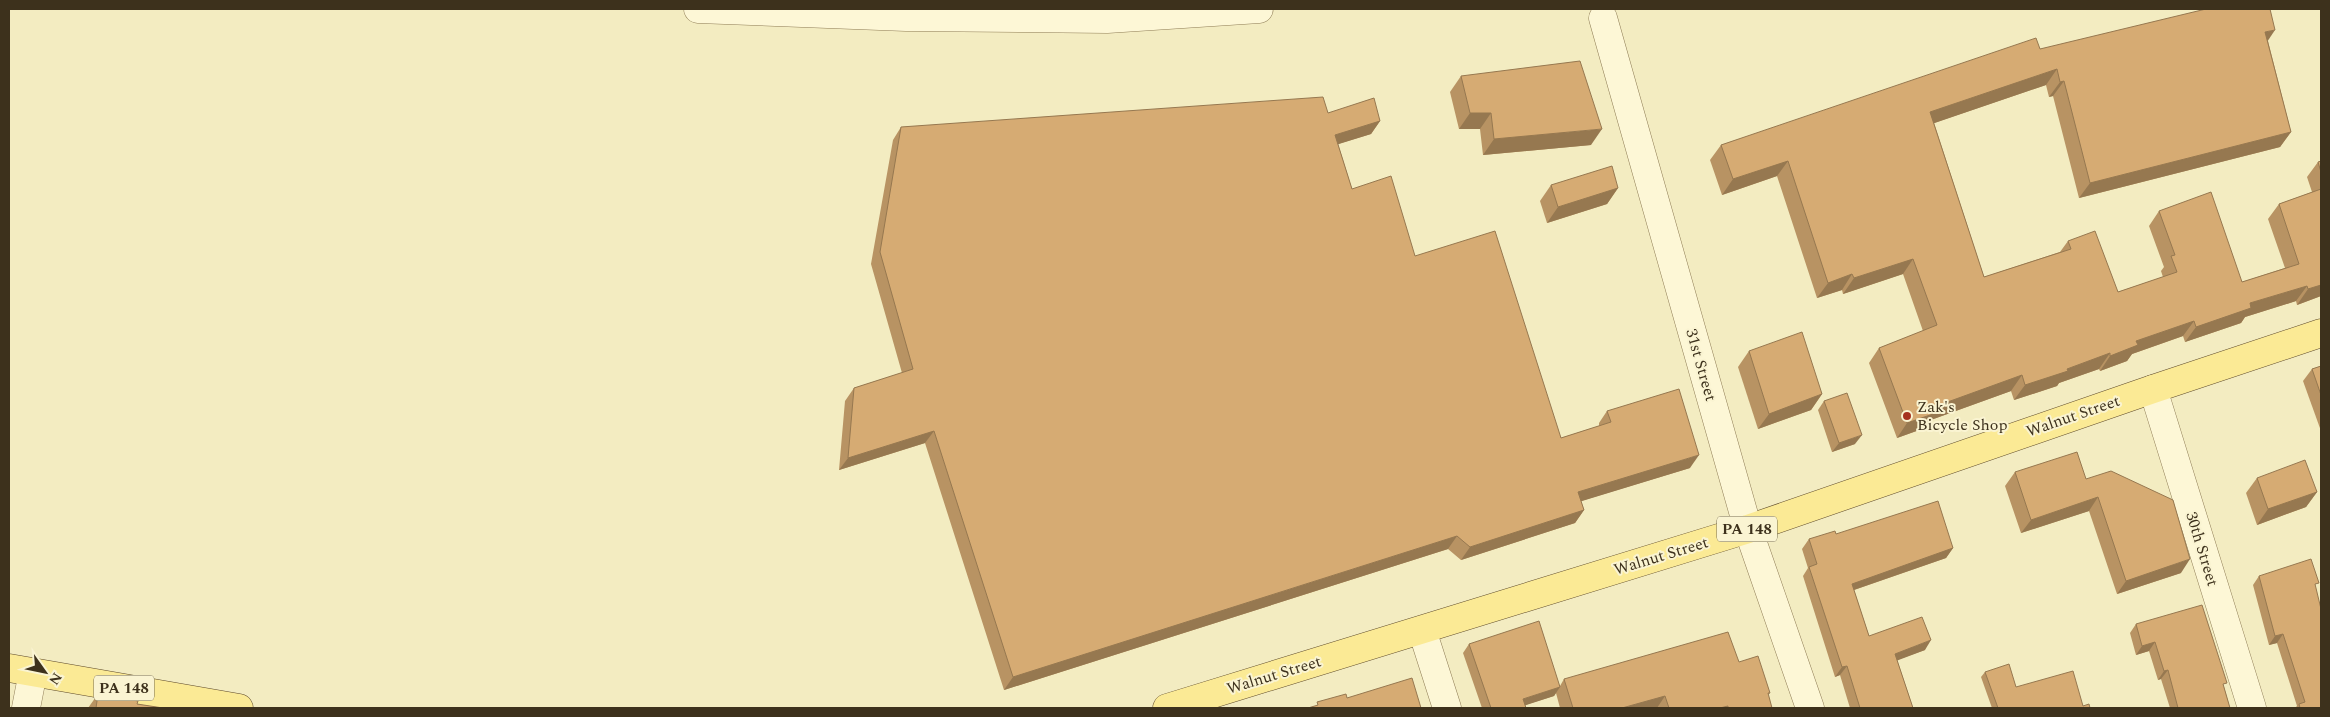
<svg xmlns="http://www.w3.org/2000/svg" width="2330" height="717" viewBox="0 0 2330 717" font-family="Spectral,serif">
<rect width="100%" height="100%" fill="#f3ecc1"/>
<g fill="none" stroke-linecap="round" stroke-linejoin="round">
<g stroke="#8f7d56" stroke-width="29">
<g id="minor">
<path d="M698 9 906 17 1107 19 1259 9"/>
<path d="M1603 18 1748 529 1810 708"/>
<path d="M2153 389 2252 708"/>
<path d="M1422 630 1447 708"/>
<path d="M26 708 33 672"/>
</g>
</g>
<g stroke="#5d492b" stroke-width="29">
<g id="major">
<path d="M9 668 239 708"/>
<path d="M1167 708 1748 529 2153 389 2321 333"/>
</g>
</g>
<use href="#minor" stroke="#fdf7d6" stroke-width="28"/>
<use href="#major" stroke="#fbea95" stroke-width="28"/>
</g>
<g fill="#b89363">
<path d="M2268 41 2291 132 2280 147 2079 198 2053 96 2049 97 2046 85 1934 123 1984 277 2060 252 2068 241 2118 292 2163 277 2161 271 2164 267 2149 226 2159 211 2242 282 2285 268 2268 219 2279 204 2312 192 2307 177 2318 162 2321 161V296L2297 305 2296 301 2245 317 2241 323 2185 342 2183 336 2132 354 2127 361 2100 371 2099 369 2059 383 2057 386 2014 400 2011 391 1928 421 1922 429 1897 438 1869 363 1879 348 1923 331 1903 274 1843 294 1842 290 1817 298 1777 176 1722 195 1710 160 1721 145 2040 49Z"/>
<path d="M1461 76 1591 145 1483 155 1480 129H1459L1450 92Z"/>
<path d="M1328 113 1380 121 1371 134 1338 144 1352 189 1415 256 1561 438 1599 426V423L1607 411 1690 468 1581 501 1584 510 1575 523 1461 560 1448 549 1004 690 925 443 839 470 845 401 854 388 902 373 871 264 893 140 901 127Z"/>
<path d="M1551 185 1618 188 1607 204 1547 223 1540 201Z"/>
<path d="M1749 351 1822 394 1811 410 1758 429 1738 367Z"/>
<path d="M2321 366V431L2303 381 2312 369Z"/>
<path d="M1824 401 1855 444 1832 452 1818 410Z"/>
<path d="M2015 472 2086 479 2181 573 2117 594 2089 511 2021 533 2005 486Z"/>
<path d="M2257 478 2317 492 2306 507 2257 525 2246 493Z"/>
<path d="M1836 534 1953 548 1946 558 1854 590 1869 636 1925 650 1897 660 1913 708H1850L1840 675 1835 677 1803 576 1808 568 1802 549 1809 539Z"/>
<path d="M2259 576 2316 588 2321 708H2295L2297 706 2277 643 2269 645 2253 585Z"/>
<path d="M2136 624 2224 687 2230 708H2170L2161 679 2158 680 2149 651 2136 655 2130 633Z"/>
<path d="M1469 644 1560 686 1564 679 1739 662 1770 693 1768 695 1772 708H1560L1556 693 1554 696 1525 705 1526 708H1482L1463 653Z"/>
<path d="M1985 672 2016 687 2090 708H1992L1981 677Z"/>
<path d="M98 694 137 704 163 708H88Z"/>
</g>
<g fill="#967850">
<path d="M2275 30 2265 45V32Z"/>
<path d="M2057 69 2046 85 1920 128 1930 112Z"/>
<path d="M2064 81 2053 96 2049 97 2060 82Z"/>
<path d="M1470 113H1491L1480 129H1459Z"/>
<path d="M1380 121 1371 134 1326 148 1335 135Z"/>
<path d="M1602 129 1591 145 1483 155 1494 139Z"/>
<path d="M2291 132 2280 147 2079 198 2090 183Z"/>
<path d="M1788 161 1777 176 1722 195 1733 179Z"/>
<path d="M1618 188 1607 204 1547 223 1558 207Z"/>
<path d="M1913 259 1903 274 1843 294 1854 278Z"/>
<path d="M1852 274 1842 290 1817 298 1828 283Z"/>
<path d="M2321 285V296L2297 305 2308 289Z"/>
<path d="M2307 286 2296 301 2245 317 2241 323 2185 342 2196 327 2250 303Z"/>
<path d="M2194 321 2183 336 2132 354 2127 361 2100 371 2110 356 2136 341Z"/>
<path d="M2110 353 2099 369 2059 383 2057 386 2014 400 2025 385Z"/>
<path d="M2022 375 2011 391 1928 421 1922 429 1897 438 1907 423 1931 408Z"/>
<path d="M1822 394 1811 410 1758 429 1769 414Z"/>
<path d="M934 431 925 443 839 470 848 458Z"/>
<path d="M1862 435 1855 444 1832 452 1839 443Z"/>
<path d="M1699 455 1690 468 1569 505 1578 492Z"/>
<path d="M2317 492 2306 507 2257 525 2268 509Z"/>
<path d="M2098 497 2089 511 2021 533 2031 520Z"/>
<path d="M1584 510 1575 523 1461 560 1470 547Z"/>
<path d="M1457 536 1448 549 1004 690 1013 677Z"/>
<path d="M1953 548 1946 558 1845 593 1852 584Z"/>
<path d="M2190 559 2181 573 2117 594 2126 581Z"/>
<path d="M2283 634 2277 643 2269 645 2275 636Z"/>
<path d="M1931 640 1925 650 1888 664 1895 654Z"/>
<path d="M2155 642 2149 651 2136 655 2142 646Z"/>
<path d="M1847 666 1840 675 1835 677 1842 667Z"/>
<path d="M2168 670 2161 679 2158 680 2164 671Z"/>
<path d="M1560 687 1554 696 1517 708 1523 699Z"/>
<path d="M1665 696 1657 708H1622Z"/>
</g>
<g fill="#d6ab73" stroke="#967850">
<path d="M2206 9H2270L2275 30 2265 32 2291 132 2090 183 2064 81 2060 82 2057 69 1930 112 1984 277 2071 249 2068 241 2095 231 2118 292 2177 272 2171 256 2175 255 2159 211 2211 192 2242 282 2299 264 2279 204 2321 189V285L2308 289 2307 286 2250 303 2251 308 2196 327 2194 321 2136 341 2138 345 2110 356V353L2067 369 2068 371 2025 385 2022 375 1931 408 1933 414 1907 423 1879 348 1937 325 1913 259 1854 278 1852 274 1828 283 1788 161 1733 179 1721 145 2036 38 2040 49Z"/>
<path d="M1580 61 1602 129 1494 139 1491 113H1470L1461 76Z"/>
<path d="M1323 97 1328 113 1374 98 1380 121 1335 135 1352 189 1391 176 1415 256 1495 231 1561 438 1611 422 1607 411 1679 389 1699 455 1578 492 1584 510 1470 547 1457 536 1013 677 934 431 848 458 854 388 913 369 880 252 901 127Z"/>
<path d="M2321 161V172L2318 162Z"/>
<path d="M1612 166 1618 188 1558 207 1551 185Z"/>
<path d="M1802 332 1822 394 1769 414 1749 351Z"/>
<path d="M2321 366V395L2312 369Z"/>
<path d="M1847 393 1862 435 1839 443 1824 401Z"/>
<path d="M2077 452 2086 479 2111 471 2173 500 2190 559 2126 581 2098 497 2031 520 2015 472Z"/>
<path d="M2305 460 2317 492 2268 509 2257 478Z"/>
<path d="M1938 501 1953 548 1852 584 1869 636 1922 617 1931 640 1895 654 1913 708H1860L1847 666 1842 667 1809 567 1817 564 1809 539 1835 531 1836 534Z"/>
<path d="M2311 559 2319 583 2315 584 2321 609V708H2300L2299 704 2305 702 2283 634 2275 636 2259 576Z"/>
<path d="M2202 605 2227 683 2223 684 2230 708H2178L2168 670 2164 671 2155 642 2142 646 2136 624Z"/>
<path d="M1539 621 1560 687 1523 699 1526 708H1491L1469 644Z"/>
<path d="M1728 632 1739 662 1758 656 1770 693H1768L1772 708H1728V706L1720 708H1669L1665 696 1622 708H1573L1564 679Z"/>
<path d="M2009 664 2016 687 2073 671 2083 706 2089 704 2090 708H1998L1985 672Z"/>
<path d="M1412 678 1421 708H1308L1318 705 1317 702 1346 694 1347 698Z"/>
<path d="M98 694 138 701 137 704 163 708H96Z"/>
</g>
<circle fill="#a6321f" stroke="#faf4d2" stroke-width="2" cx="1907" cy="416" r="5"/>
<g text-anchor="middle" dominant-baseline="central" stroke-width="4" stroke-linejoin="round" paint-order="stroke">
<g fill="#faf4d2" stroke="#766c53" stroke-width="1">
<rect x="1717" y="516.5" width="60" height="25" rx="4"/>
<rect x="94" y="675.5" width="60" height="25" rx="4"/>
</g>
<g font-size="15" font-weight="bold" fill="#3d311c">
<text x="1747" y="529">PA 148</text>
<text x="124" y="688">PA 148</text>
</g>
<g font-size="16" fill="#3d311c" stroke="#faf4d2">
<text transform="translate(1701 365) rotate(74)">31st Street</text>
<text transform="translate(2073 416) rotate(-19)">Walnut Street</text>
<text transform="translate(2202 549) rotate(73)">30th Street</text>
<text transform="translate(1661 556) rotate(-17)">Walnut Street</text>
<text transform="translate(1274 675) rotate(-17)">Walnut Street</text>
</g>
<g font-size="16" fill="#3d311c" stroke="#faf4d2" text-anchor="start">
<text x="1917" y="407">Zak's<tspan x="1917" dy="18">Bicycle Shop</tspan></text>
</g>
</g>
<rect width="2330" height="717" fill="none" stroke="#3d311c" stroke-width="20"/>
<g transform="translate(45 672) rotate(123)" stroke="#faf4d2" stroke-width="4" paint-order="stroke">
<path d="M0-4L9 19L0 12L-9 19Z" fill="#3d311c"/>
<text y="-8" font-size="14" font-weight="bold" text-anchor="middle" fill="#3d311c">N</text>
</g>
</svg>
